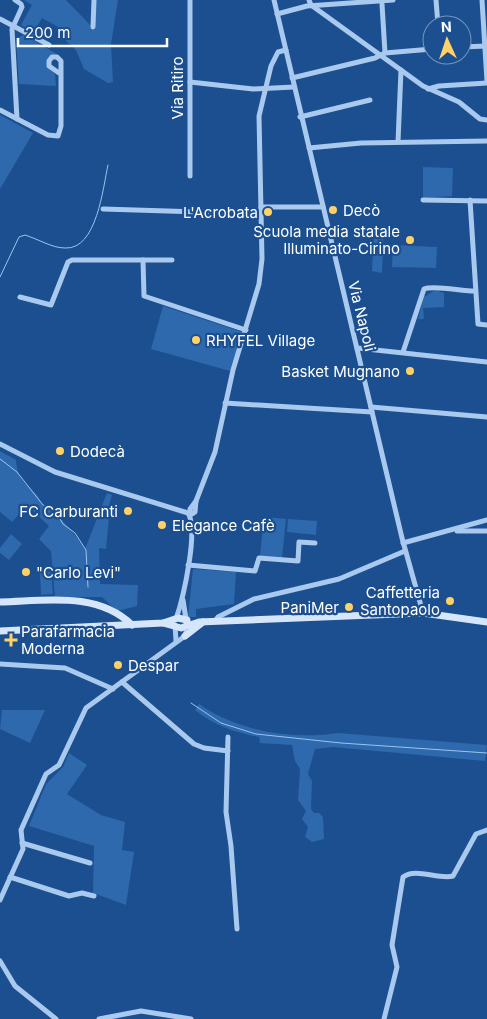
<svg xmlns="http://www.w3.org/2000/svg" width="487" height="1019" viewBox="0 0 487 1019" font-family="Inter,sans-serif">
<rect width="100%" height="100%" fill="#1b4f8f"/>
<g fill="#2e69ad">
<path d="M24 0H66L95 30 96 0H118L111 44 113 82 108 83 84 69 76 50 67 42 61 32 62 29 42 18 33 33 21 25 32 5Z"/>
<path d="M24 35 57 54 49 56 48 68 55 74 56 86 19 84 16 38Z"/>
<path d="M0 115 33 133 0 189Z"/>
<path d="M423 167 453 168 452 196 423 198Z"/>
<path d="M374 229H384L382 273 372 271Z"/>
<path d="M393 245 437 247 436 268 392 267Z"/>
<path d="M435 290 444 293V307L423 308 424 319H418L424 297Z"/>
<path d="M163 306 242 332 230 371 151 349Z"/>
<path d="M0 451 16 460C17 478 25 483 37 495 39 498 41 502 43 505 47 509 53 509 56 513 66 525 77 536 85 549L107 493 112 495 106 515 109 516 106 549 99 548 100 584 138 585 137 606 117 611 102 597H55L51 551 39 539 49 526 27 505 12 522 0 512Z"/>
<path d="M264 517 286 519 282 558 260 556Z"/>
<path d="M288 519 317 521 316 535 287 532Z"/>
<path d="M11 534 22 544 9 560 0 553V548Z"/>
<path d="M193 569 236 572 234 604 196 609V617H188Z"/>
<path d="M40 572H51L53 594 41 595Z"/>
<path d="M199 704C237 731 292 740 338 733L487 745 485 761 333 747 315 749 308 774 312 781 311 809 314 813H319L323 817 324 839 312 842 305 837 308 827 302 819 306 811 298 800 300 769 295 761 292 745 260 743 259 737C234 732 215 726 195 710Z"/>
<path d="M2 710H45L30 743 0 729Z"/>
<path d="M69 753 87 765 67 794 101 815 125 822 122 850 134 852 126 905 93 893 94 846 29 826 46 784 63 767Z"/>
</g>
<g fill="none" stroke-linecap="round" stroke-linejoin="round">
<g stroke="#9cc4f0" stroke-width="1">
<path d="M0 277 19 237 25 235C38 239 52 248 65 248 97 250 103 187 108 165"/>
<path d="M0 459 17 472 43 505 56 512 63 524 75 533 86 550 88 587"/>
<path d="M191 703 221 723 256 734 341 743 487 753"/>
</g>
<g stroke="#a9c9ee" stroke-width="5">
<path d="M15 0 21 4 22 7 12 29 17 119"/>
<path d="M274 0 402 538 423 613"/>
<path d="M309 0 311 5 423 86 459 102 480 119 487 120"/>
<path d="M436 0 438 25"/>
<path d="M482 0 487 81"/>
<path d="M382 4 385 53"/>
<path d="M277 14 307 6 393 0"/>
<path d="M0 19 49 45"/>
<path d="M93 27 94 0"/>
<path d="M462 47 486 46"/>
<path d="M292 78 375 58 385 53 432 49"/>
<path d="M190 82 253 89 294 87"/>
<path d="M428 89 439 86 487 83"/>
<path d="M0 110 48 135 58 136 61 126V61L57 57H52L49 61V66L59 73"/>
<path d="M300 117 370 100"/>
<path d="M398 142 401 70"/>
<path d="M309 148 361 143 487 141"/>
<path d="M190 176V0"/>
<path d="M423 200 487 201"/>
<path d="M470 200 478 324 487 325"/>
<path d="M261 207H323"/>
<path d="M103 209 262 214"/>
<path d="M143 260 144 296 246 330"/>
<path d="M20 297 51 305 68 262 72 260H172"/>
<path d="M357 348 487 362"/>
<path d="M403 352 424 289C434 285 461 291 475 291"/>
<path d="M225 403 372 412"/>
<path d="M371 407 487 417"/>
<path d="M0 444 55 472 188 513C199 530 183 599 176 619"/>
<path d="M190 515V509L196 501 215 452 233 370 259 284 262 259 259 116 271 66 278 52 286 50"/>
<path d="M190 515 195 512 196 501"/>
<path d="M457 531H487"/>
<path d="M403 543 487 520"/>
<path d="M188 565 255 571 259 558 298 561 299 542 315 543"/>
<path d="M183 600 186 619"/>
<path d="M215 621 218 617 254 599 339 579 405 551"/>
<path d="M175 625 176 641"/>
<path d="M0 664 65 668 113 689"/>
<path d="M122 682 194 744 204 748 228 751"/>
<path d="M228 737 226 812 231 846 237 929"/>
<path d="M22 843 90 863"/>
<path d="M10 877 69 896 82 893 94 896"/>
<path d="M0 900 23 849 21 830 46 774 59 765 86 708 185 636 186 632"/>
<path d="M0 961 15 986 56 1019"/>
<path d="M99 1019 141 1011 191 1019"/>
<path d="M384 1019 397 967 392 945 403 877C416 867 438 880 453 876L476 834 487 830"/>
</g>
<g stroke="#d6e6fa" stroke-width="7">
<path d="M0 602C45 601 97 591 132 625"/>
<path d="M163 623 181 628 199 622 423 613 487 622"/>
<path d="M0 631 163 623 178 618 187 620V625"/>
<path d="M185 636 203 622"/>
</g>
</g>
<g fill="#ffd166" stroke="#1b4f8f" stroke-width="2">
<circle cx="333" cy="210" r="5"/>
<circle cx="268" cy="212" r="5"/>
<circle cx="410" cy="240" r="5"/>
<circle cx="196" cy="340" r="5"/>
<circle cx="410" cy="371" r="5"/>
<circle cx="60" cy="451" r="5"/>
<circle cx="128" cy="511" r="5"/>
<circle cx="162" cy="525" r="5"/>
<circle cx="26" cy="572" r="5"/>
<circle cx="450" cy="601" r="5"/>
<circle cx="349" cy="607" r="5"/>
<path d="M8.5 632.5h5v5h5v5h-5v5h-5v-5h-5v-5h5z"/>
<circle cx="118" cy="665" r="5"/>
</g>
<g text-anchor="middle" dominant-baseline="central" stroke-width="4.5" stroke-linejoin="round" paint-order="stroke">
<g font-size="15" fill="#fff" stroke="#1b4f8f">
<text transform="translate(177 88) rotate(-90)">Via Ritiro</text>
<text transform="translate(362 316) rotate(76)">Via Napoli</text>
</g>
<g font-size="15" fill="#fff" stroke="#1b4f8f" text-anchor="start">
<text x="343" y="210">Decò</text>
<text x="258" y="212" text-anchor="end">L'Acrobata</text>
<text x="400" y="231" text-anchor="end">Scuola media statale<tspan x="400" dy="17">Illuminato-Cirino</tspan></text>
<text x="206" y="340">RHYFEL Village</text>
<text x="400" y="371" text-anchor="end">Basket Mugnano</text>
<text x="70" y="451">Dodecà</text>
<text x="118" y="511" text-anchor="end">FC Carburanti</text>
<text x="172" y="525">Elegance Cafè</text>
<text x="36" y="572">"Carlo Levi"</text>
<text x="440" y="592" text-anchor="end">Caffetteria<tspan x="440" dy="17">Santopaolo</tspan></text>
<text x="339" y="607" text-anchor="end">PaniMer</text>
<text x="21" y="631">Parafarmacia<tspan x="21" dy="17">Moderna</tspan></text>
<text x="128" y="665">Despar</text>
</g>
</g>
<g transform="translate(447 40) rotate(357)"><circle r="24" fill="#1b4f8f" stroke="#7695bc"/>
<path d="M0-4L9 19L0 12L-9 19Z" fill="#ffd166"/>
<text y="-8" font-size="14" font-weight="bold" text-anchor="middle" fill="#ffffff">N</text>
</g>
<path d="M18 38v8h149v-8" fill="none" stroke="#ffffff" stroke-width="2.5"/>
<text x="25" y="38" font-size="15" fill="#ffffff" stroke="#1b4f8f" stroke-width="4" paint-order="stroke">200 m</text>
</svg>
